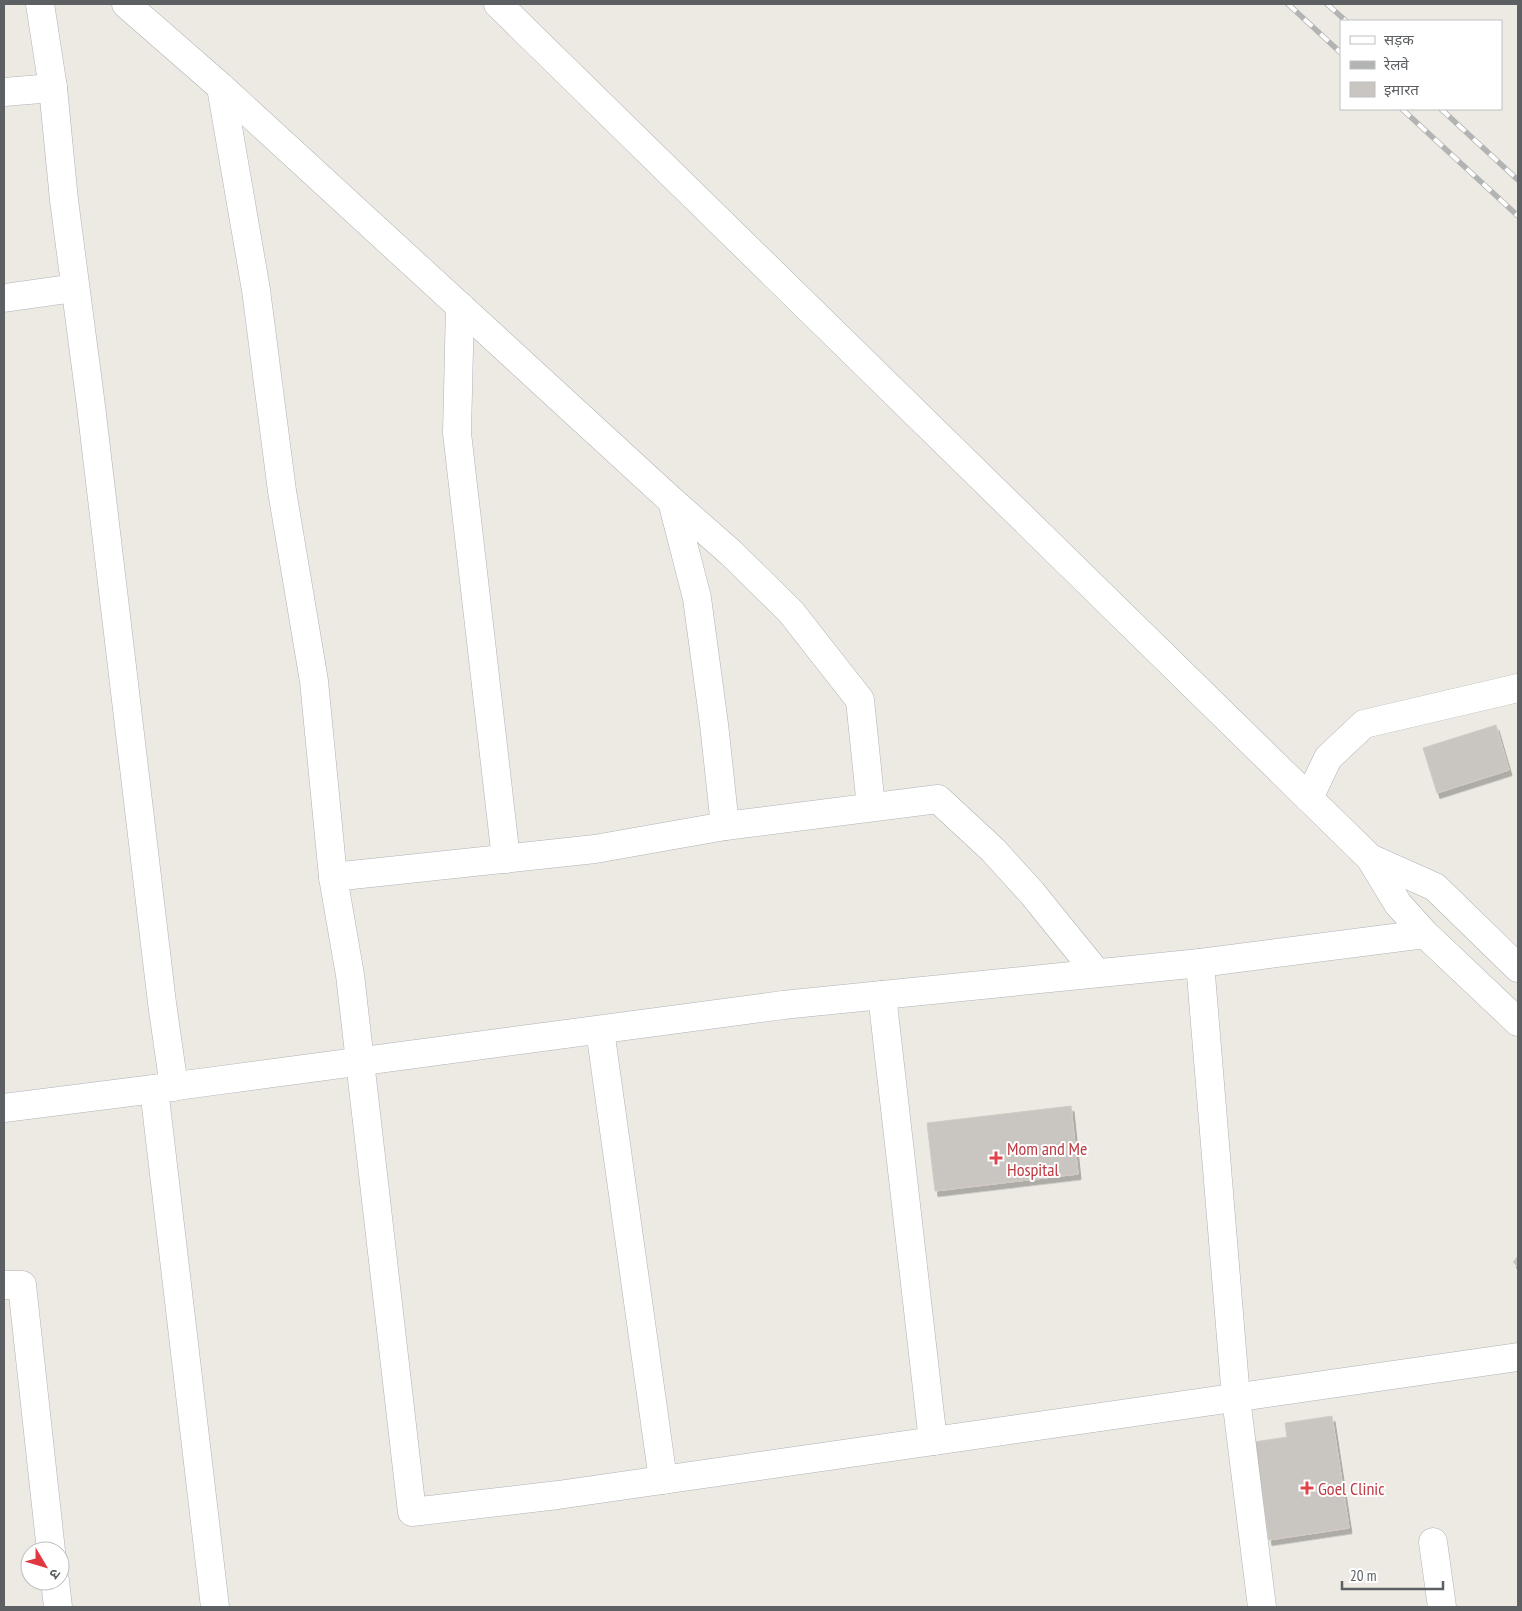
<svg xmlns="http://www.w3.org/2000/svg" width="1522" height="1611" viewBox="0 0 1522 1611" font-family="'PT Sans Narrow','Noto Sans Devanagari',sans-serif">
<defs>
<filter id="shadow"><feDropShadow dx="3" dy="5.5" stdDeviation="0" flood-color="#0004"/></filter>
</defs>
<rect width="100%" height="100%" fill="#edeae4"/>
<g fill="#c9c5c0" stroke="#d2cbc2" filter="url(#shadow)">
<path d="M1496 725 1509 770 1437 793 1423 748Z"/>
<path d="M1071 1106 1078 1174 935 1191 927 1123Z"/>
<path d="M1518 1256V1267L1513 1262Z"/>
<path d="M1332 1416 1349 1528 1269 1540 1254 1442 1287 1437 1285 1423Z"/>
</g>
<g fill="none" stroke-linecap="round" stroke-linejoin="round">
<g stroke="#afb2b5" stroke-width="29">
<g id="minor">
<path d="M40 4 53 88 64 200 91 406 162 1003 174 1087"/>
<path d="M126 4 221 87 672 501 697 598 714 724 725 826"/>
<path d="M221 87 256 290 282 491 314 681 333 877 350 975 412 1512 558 1495 1518 1357"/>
<path d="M4 92 53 88"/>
<path d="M4 298 75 288"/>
<path d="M460 306 457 433 506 859"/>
<path d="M672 501 731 553 791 612 860 700 871 807"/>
<path d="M1309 798 1328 758 1364 724 1518 688"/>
<path d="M333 877 595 849 725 826 938 799 993 850 1032 893 1096 972"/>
<path d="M1200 963 1236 1398 1262 1607"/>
<path d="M882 995 933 1441"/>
<path d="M600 1030 663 1480"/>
<path d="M4 1108 154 1089"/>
<path d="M4 1285H22L51 1551"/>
<path d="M1433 1542 1442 1607"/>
<path d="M55 1581 58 1607"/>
<path d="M215 1607 154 1089 783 1005 1200 963 1425 934"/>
</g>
</g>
<g stroke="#afb2b5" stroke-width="29">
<g id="tertiary">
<path d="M498 4 1370 858 1398 904 1425 934 1518 1022"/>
<path d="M1370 858 1435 887 1518 968"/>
</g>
</g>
<use href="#minor" stroke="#fff" stroke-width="28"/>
<use href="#tertiary" stroke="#fff" stroke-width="28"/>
<g stroke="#b2b3b3" stroke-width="5.5">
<g id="rail">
<path d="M1288 4 1341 53"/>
<path d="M1327 4 1346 21"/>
<path d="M1402 109 1518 216"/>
<path d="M1441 109 1518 180"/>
</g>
</g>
<use href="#rail" stroke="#fff" stroke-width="4" stroke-dasharray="11" stroke-linecap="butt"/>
</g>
<g fill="#e0444e" stroke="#fff" stroke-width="2">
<path d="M993.5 1150.5h5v5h5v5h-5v5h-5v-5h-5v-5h5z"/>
<path d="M1304.5 1480.5h5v5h5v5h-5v5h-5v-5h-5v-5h5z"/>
</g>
<g text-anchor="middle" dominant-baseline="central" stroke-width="4" stroke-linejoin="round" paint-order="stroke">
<g font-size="18" fill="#be3a42" stroke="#fff" text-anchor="start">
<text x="1007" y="1148">Mom and Me<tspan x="1007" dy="21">Hospital</tspan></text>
<text x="1318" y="1488">Goel Clinic</text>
</g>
</g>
<rect width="1522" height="1611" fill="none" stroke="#5c6063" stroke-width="10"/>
<rect x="1340" y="20" width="162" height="90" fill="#ffffff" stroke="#bebfc1"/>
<rect x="1350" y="36" width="25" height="8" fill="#ffffff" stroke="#bebfc1"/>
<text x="1384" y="45" font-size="15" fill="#5c6063">सड़क</text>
<rect x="1350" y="61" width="25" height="8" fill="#b2b3b3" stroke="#bebfc1"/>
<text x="1384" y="70" font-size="15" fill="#5c6063">रेलवे</text>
<rect x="1350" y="82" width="25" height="15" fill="#c9c5c0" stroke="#bebfc1"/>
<text x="1384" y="95" font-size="15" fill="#5c6063">इमारत</text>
<g transform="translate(45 1566) rotate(128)"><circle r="24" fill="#ffffff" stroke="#bebfc1"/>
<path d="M0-4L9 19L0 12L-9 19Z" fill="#e03741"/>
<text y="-8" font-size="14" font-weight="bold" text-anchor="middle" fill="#5c6063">उ</text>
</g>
<path d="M1342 1581v8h101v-8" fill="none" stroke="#5c6063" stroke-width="2.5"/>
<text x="1350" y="1581" font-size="15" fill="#5c6063" stroke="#ffffff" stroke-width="4" paint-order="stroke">20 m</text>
</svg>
